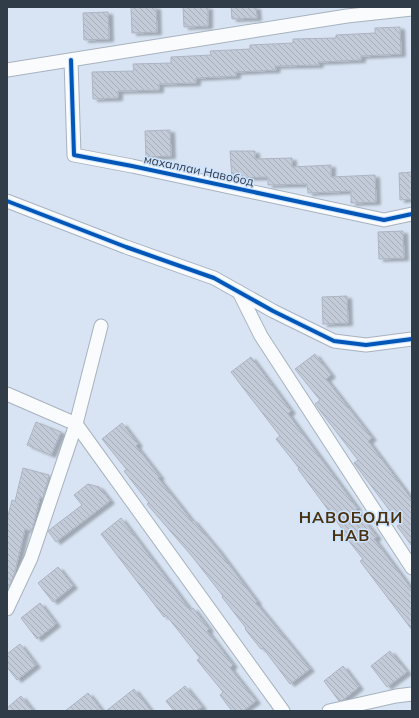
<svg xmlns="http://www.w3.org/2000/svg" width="419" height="718" viewBox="0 0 419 718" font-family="Mulish,sans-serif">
<defs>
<pattern id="building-back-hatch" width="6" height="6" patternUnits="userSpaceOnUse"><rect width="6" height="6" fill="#c3cbd9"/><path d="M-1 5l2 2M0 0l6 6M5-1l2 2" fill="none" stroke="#a8afbc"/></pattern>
<filter id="shadow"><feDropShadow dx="4.5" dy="2.5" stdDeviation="1" flood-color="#0004"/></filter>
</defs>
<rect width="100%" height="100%" fill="#d8e4f3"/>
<g fill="url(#building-back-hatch)" stroke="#adb4c2" filter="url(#shadow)">
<path d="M131 7H156L157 32 132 33Z"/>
<path d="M183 7H208V26L184 27Z"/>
<path d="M231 7H256L257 18 232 19Z"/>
<path d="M108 12 109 39 84 40 83 13Z"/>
<path d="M400 27 401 54 361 56V60L318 62 319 65 275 66 276 70 236 72V76L196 78V83L159 84V90L118 91V98L93 99 92 72 134 71 133 64 171 63V57L211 55 210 51 250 49V45L293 43V39L336 38V35L375 33V28Z"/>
<path d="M170 130 171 156 146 157 145 131Z"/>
<path d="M230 151H255V159L292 158V167L331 165V177L375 175 376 202 351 203V191L308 193 307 184 268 185V177L232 178Z"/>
<path d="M412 172V199L400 200 399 173Z"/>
<path d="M403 231 404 258 379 259 378 232Z"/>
<path d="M347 296 348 323 323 324 322 297Z"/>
<path d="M315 354 331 375 326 379 372 438 368 441 412 500V546L397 526 400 524 354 463 358 460 315 404 320 400 295 369Z"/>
<path d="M251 357 291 411 288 414 357 508 356 510 377 537 374 539 412 590V630L360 561 363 559 341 531 343 530 298 469 299 468 276 439 280 436 231 372Z"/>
<path d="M36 422 61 432 51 455 27 445Z"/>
<path d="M122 423 138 444 136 446 160 477 158 478 192 521 193 520 218 550 257 602 256 603 310 669 290 684 263 648 261 649 245 629 246 628 222 597 223 596 191 555 147 504 149 503 124 471 127 470 102 439Z"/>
<path d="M23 468 49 475 43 498 40 497 32 531 25 529 14 575 9 587H7V520L12 500 15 501Z"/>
<path d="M88 484 99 487 110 501 56 542 48 531 82 505 74 495Z"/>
<path d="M121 518 190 610 193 608 209 629 207 631 233 665 230 668 256 701 243 711H232L220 695 223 692 197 660 200 658 166 615 164 617 101 534Z"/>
<path d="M58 567 73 586 53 602 38 583Z"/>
<path d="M40 603 56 624 37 639 21 618Z"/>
<path d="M20 644 36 665 17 680 7 667V654Z"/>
<path d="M390 651 407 672 387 687 371 666Z"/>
<path d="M343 666 359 687 343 700 339 701 324 681Z"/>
<path d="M185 686 202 707 196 711H174L166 701Z"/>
<path d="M134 689 151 711H106Z"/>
<path d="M88 693 102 711H65Z"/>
<path d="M21 696 33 711H7V708Z"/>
</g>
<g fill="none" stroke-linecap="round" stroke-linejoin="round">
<g stroke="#a8b2bf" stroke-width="15">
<g id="minor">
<path d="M71 60 74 155 132 166 384 220 412 214"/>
<path d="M7 70 347 16 412 9"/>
<path d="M7 201 126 247 214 278 273 311 334 341 366 345 412 339"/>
<path d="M239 292 261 336 412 568"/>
<path d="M7 394 76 424 283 711"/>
<path d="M7 609 31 558 76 424 101 326"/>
<path d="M329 711 396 696 412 694"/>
</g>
</g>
<use href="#minor" stroke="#f9fbfd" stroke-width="13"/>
<g stroke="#cde3fe" stroke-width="6">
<g id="cycleway">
<path d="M71 60 74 155 132 166 384 220 412 214"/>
<path d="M7 201 126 247 214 278 273 311 334 341 366 345 412 339"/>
</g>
</g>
<use href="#cycleway" stroke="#0057b8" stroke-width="4"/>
</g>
<g text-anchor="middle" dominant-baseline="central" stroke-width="3" stroke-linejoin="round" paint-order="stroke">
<g font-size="12" fill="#313c49" stroke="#cde3fe">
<text transform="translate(199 170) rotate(12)">махаллаи Навобод</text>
</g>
<g font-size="16" font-weight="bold" letter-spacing="1" fill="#4a320f" stroke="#cde3fe">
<text x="351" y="517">НАВОБОДИ<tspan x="351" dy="18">НАВ</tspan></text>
</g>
</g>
<rect width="419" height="718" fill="none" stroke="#313c49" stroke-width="16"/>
</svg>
